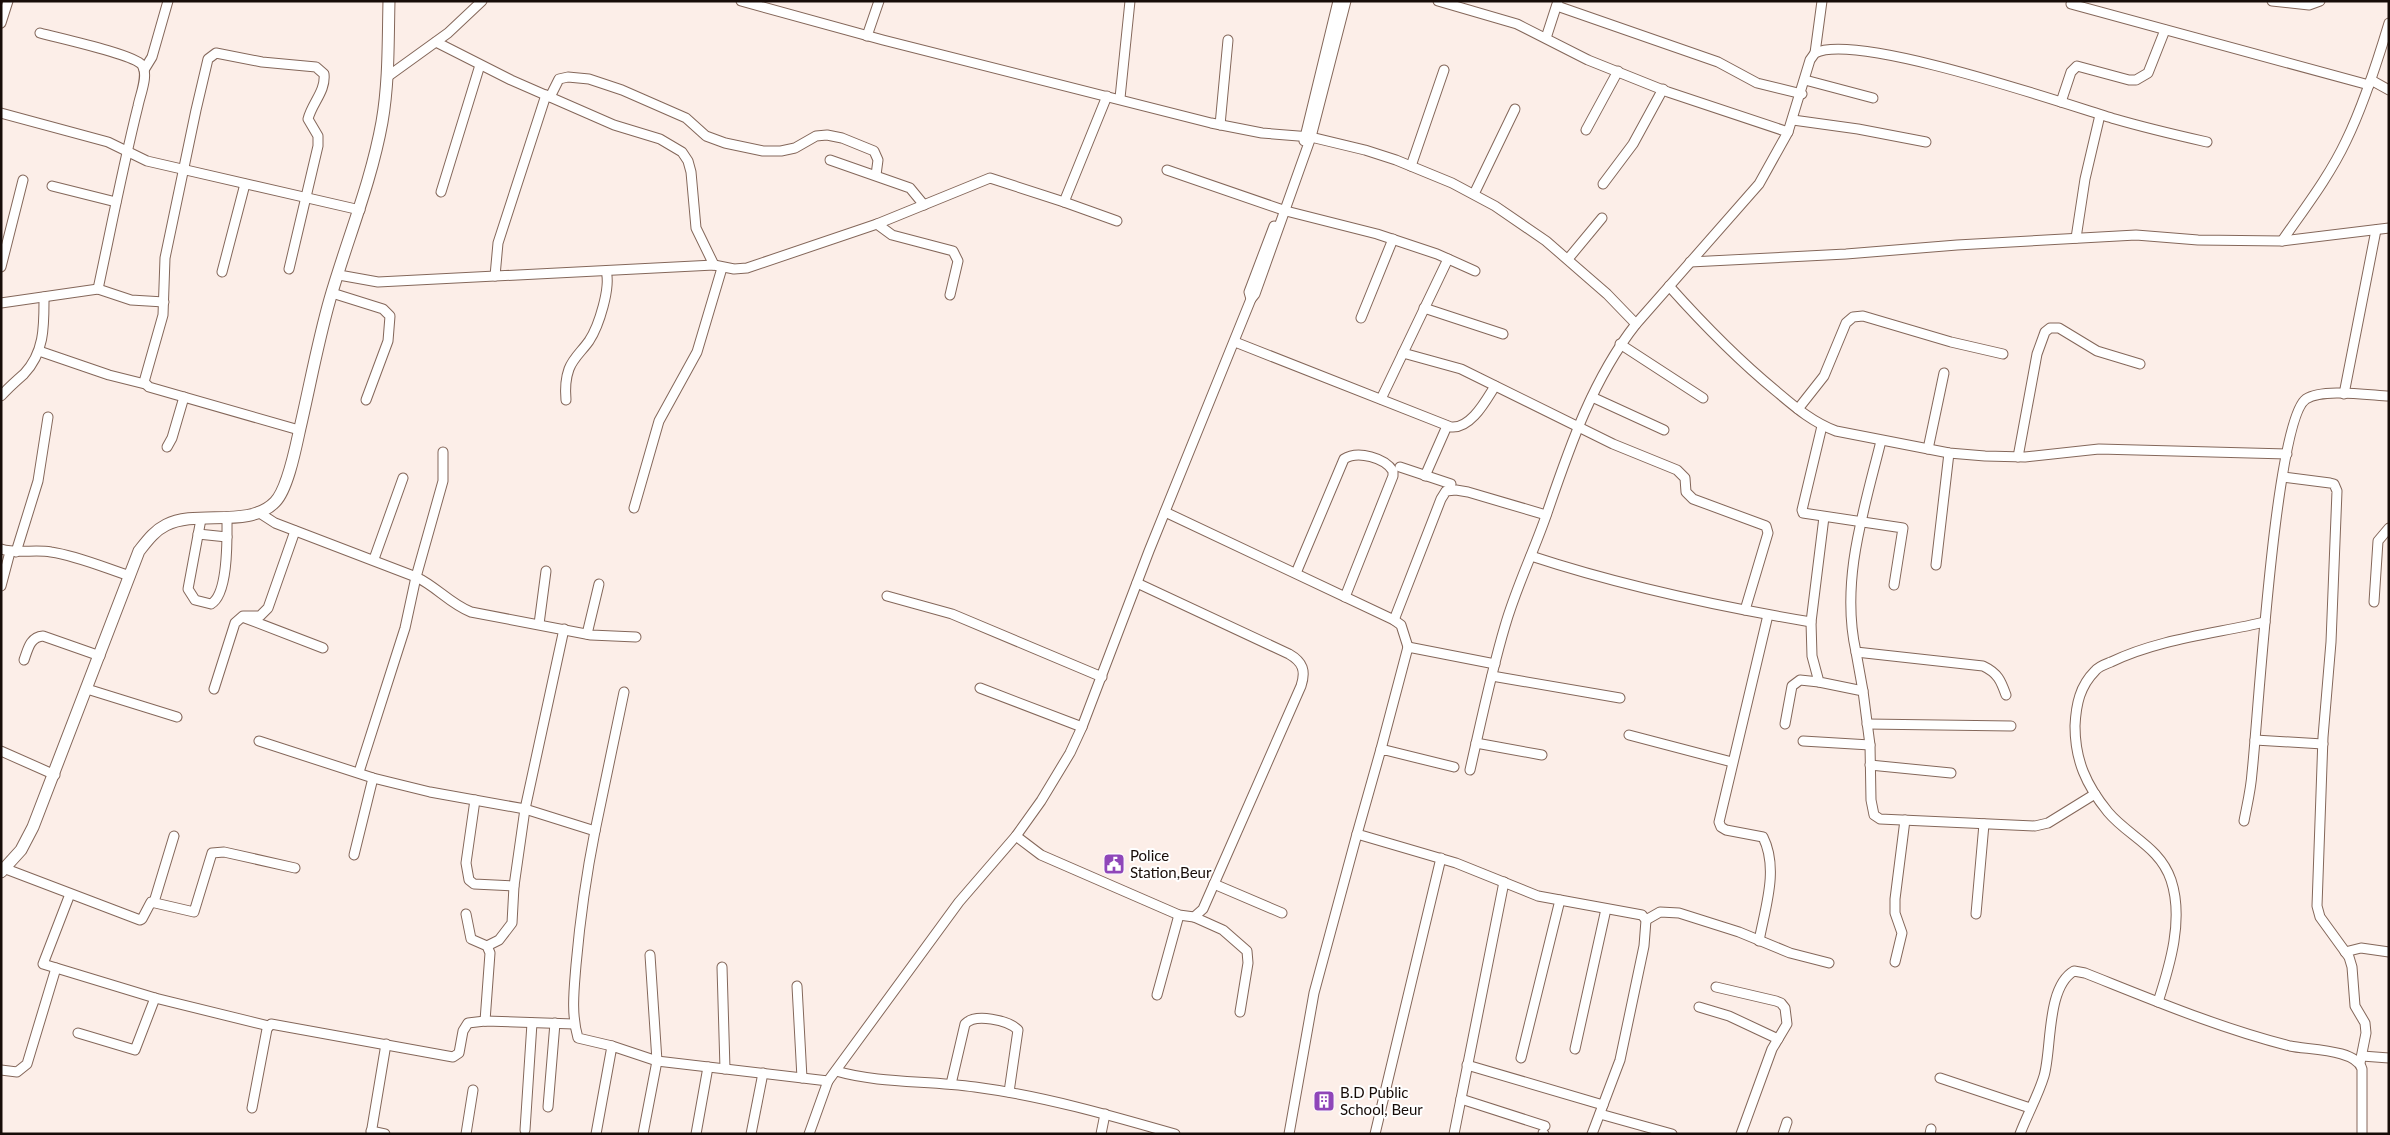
<svg xmlns="http://www.w3.org/2000/svg" width="2390" height="1135" viewBox="0 0 2390 1135" font-family="Lato,sans-serif">
<rect width="100%" height="100%" fill="#fceee8"/>
<g fill="none" stroke-linecap="round" stroke-linejoin="round">
<g stroke="#84675a" stroke-width="11">
<g id="minor">
<path d="M741 1 883 40 1211 123 1262 133 1311 137 1365 150 1396 160 1452 183 1495 206 1546 241 1607 294 1636 324"/>
<path d="M1438 1 1517 24 1588 60 1668 92 1788 132"/>
<path d="M2272 1 2309 5 2320 1"/>
<path d="M2071 4 2369 85"/>
<path d="M1557 6 1718 62 1757 83 1802 94"/>
<path d="M1 23 8 1"/>
<path d="M40 33C58 38 133 54 142 65 149 75 140 95 138 106 123 166 111 228 98 289"/>
<path d="M867 36 879 1"/>
<path d="M1546 38 1558 1"/>
<path d="M436 42 511 80 614 125 660 139 682 152 688 161 691 172 696 228 714 265"/>
<path d="M1815 53 1822 1"/>
<path d="M144 70 152 57 168 1"/>
<path d="M387 77 448 33 482 1"/>
<path d="M1805 80 1873 98"/>
<path d="M2371 80 2389 90"/>
<path d="M550 97 559 79 568 77 589 79 622 90 686 118 706 136 725 143 763 151H781L795 148 816 136 827 135 842 138 874 151 878 160 876 175"/>
<path d="M1120 98 1130 1"/>
<path d="M2061 102 2071 72 2077 66 2129 80H2136L2148 73 2165 30"/>
<path d="M1 113 108 142 147 161 360 210"/>
<path d="M1793 120 1858 129 1926 142"/>
<path d="M1220 125 1228 40"/>
<path d="M1586 130 1618 71"/>
<path d="M1304 141 1338 1"/>
<path d="M830 160 910 188 924 205"/>
<path d="M1411 166 1444 70"/>
<path d="M1167 170 1286 211 1377 234 1437 254 1475 271"/>
<path d="M1603 184 1633 144 1663 89"/>
<path d="M52 186 116 202"/>
<path d="M441 192 480 65"/>
<path d="M1474 194 1515 109"/>
<path d="M1064 202 1117 221"/>
<path d="M877 224 892 235 953 251 958 261 950 295"/>
<path d="M2076 238 2085 179 2100 115"/>
<path d="M2282 241C2304 209 2329 177 2346 141 2364 104 2377 63 2389 23"/>
<path d="M1568 259 1602 218"/>
<path d="M1690 262 1846 254 1957 245 2136 235 2198 240 2282 241 2389 228"/>
<path d="M1 267 23 180"/>
<path d="M289 269 318 146V136L308 119C312 103 326 91 324 74L316 67 262 62 216 53 208 59 196 110 165 258 163 315 144 382 149 387 299 430"/>
<path d="M222 272 245 184"/>
<path d="M339 275 378 282 714 265 734 269 747 268 877 224 990 178 1064 202 1107 96"/>
<path d="M495 276 498 243 546 95"/>
<path d="M1669 286C1703 324 1737 359 1776 391 1795 407 1812 422 1836 431L1949 453 1985 456 2025 457 2099 449 2287 454"/>
<path d="M332 293 383 309 390 316 388 341 366 400"/>
<path d="M1251 299 1249 292 1274 226"/>
<path d="M1 303 98 289 131 300 164 302"/>
<path d="M1424 308 1503 334"/>
<path d="M1361 318 1393 239"/>
<path d="M1235 342 1451 427C1471 429 1486 400 1495 386"/>
<path d="M1620 344 1703 398"/>
<path d="M39 351 109 375 145 384"/>
<path d="M1403 353 1461 369 1613 444 1677 470 1685 478 1686 492 1693 499 1766 526 1768 533 1745 610"/>
<path d="M2344 394 2376 230"/>
<path d="M1 396C8 388 16 381 24 374 45 352 44 325 44 297"/>
<path d="M1592 397 1664 430"/>
<path d="M1381 399 1448 259"/>
<path d="M566 400C565 389 565 380 569 369 573 358 582 351 589 341 599 326 611 287 606 271"/>
<path d="M1798 409 1824 376 1846 323 1853 317 1863 316 1951 342 2003 354"/>
<path d="M1822 426 1802 510 1803 513 1903 528 1894 585"/>
<path d="M1881 441C1864 510 1840 581 1856 652L1983 666C1998 673 2001 681 2006 695"/>
<path d="M167 447 172 438 184 397"/>
<path d="M1928 449 1944 373"/>
<path d="M2018 457 2037 354 2045 332 2050 328H2059L2097 351 2140 364"/>
<path d="M1400 467 1451 484"/>
<path d="M1425 476 1447 426"/>
<path d="M2283 477 2330 483 2334 484 2337 491 2331 642 2323 737 2317 906 2320 917 2349 957 2352 967 2355 1006 2365 1023 2366 1033 2360 1063"/>
<path d="M634 508 659 421 697 352 722 268"/>
<path d="M258 512 275 523 416 577C436 586 450 604 471 612L591 635 636 637"/>
<path d="M1165 512 1394 620 1401 625 1408 647"/>
<path d="M1824 517 1811 622 1812 656 1819 682 1863 691 1870 745 1871 800 1874 815 1880 819 2035 826 2048 823 2095 794"/>
<path d="M201 519 188 589 195 600 211 604C229 594 227 536 227 517"/>
<path d="M198 534 227 537"/>
<path d="M1 549C17 554 35 549 51 552 78 556 105 568 130 576"/>
<path d="M16 552 38 481 48 417"/>
<path d="M1531 556C1622 586 1716 606 1811 622"/>
<path d="M374 559 403 478"/>
<path d="M1936 565 1949 453"/>
<path d="M1296 573 1344 459C1358 450 1385 458 1393 471V476L1345 597"/>
<path d="M1 586 10 552"/>
<path d="M887 596 952 614 1102 677"/>
<path d="M2374 602 2378 541 2389 528"/>
<path d="M245 618 323 648"/>
<path d="M1394 620 1441 499 1446 491 1456 490 1468 492 1546 515"/>
<path d="M539 624 546 571"/>
<path d="M587 634 599 584"/>
<path d="M1856 652 1863 691"/>
<path d="M24 660C28 649 30 637 43 636L100 656"/>
<path d="M1492 676 1620 698"/>
<path d="M980 688 1082 727"/>
<path d="M87 689 177 717"/>
<path d="M214 689 235 623 243 616H260L268 608 295 531"/>
<path d="M1785 724 1792 686 1800 680 1819 682"/>
<path d="M1867 724 2011 726"/>
<path d="M1629 735 1732 762"/>
<path d="M2255 740 2323 744"/>
<path d="M259 741 373 778 430 792 525 809 595 831C586 876 580 920 576 965 574 990 571 1014 578 1038L612 1046"/>
<path d="M1803 741 1870 745"/>
<path d="M1476 743 1542 755"/>
<path d="M1381 749 1408 647 1495 664"/>
<path d="M1 751 55 775"/>
<path d="M1870 765 1951 773"/>
<path d="M1454 767 1381 749 1357 834 1456 863 1538 896 1642 915 1646 920 1644 946 1620 1060 1592 1134"/>
<path d="M1470 770C1481 722 1491 673 1505 626 1516 588 1533 553 1546 516 1569 449 1592 380 1636 324L1759 184 1788 132 1810 60 1815 53C1857 32 2062 103 2115 119 2146 128 2176 135 2207 142"/>
<path d="M359 772 405 628 416 577 443 481V452"/>
<path d="M475 800 466 863 469 880 474 884 514 886"/>
<path d="M2244 821C2247 805 2251 789 2252 773 2258 721 2275 420 2306 399 2322 388 2369 395 2389 396"/>
<path d="M595 831 624 692"/>
<path d="M1016 836 1041 855 1179 915 1194 917 1203 909 1301 686C1306 671 1303 662 1289 654L1137 583"/>
<path d="M354 855 373 778"/>
<path d="M6 869 140 920 142 919 151 902 194 912 212 853 224 852 295 868"/>
<path d="M1214 884 1282 913"/>
<path d="M70 894 43 964 155 998 269 1026"/>
<path d="M154 902 174 836"/>
<path d="M466 914 471 939 487 946 490 953 485 1021"/>
<path d="M1976 914 1984 824"/>
<path d="M1194 917 1223 930 1247 951 1248 963 1240 1012"/>
<path d="M1646 920 1660 912 1679 913 1739 932 1790 953 1829 963"/>
<path d="M1759 941C1765 908 1779 869 1763 837L1726 830 1721 827 1719 822 1768 615"/>
<path d="M487 946 499 940 512 923 514 886 525 809 564 629"/>
<path d="M2345 952 2361 948 2389 952"/>
<path d="M1895 962 1902 933 1895 913V899L1905 820"/>
<path d="M722 967 725 1069"/>
<path d="M797 986 802 1078"/>
<path d="M1716 987 1776 1001 1781 1003 1785 1008 1787 1024 1772 1049 1741 1134"/>
<path d="M1157 995 1179 915"/>
<path d="M2158 1002C2170 965 2184 919 2171 880 2160 847 2128 836 2108 812 2086 785 2075 760 2075 726 2076 704 2080 686 2095 671 2099 666 2106 664 2111 662 2159 639 2213 634 2265 622"/>
<path d="M1699 1007 1729 1016 1778 1039"/>
<path d="M78 1033 135 1050 155 998"/>
<path d="M1575 1049 1606 909"/>
<path d="M2362 1056 2389 1058"/>
<path d="M1521 1058 1560 900"/>
<path d="M1467 1065 1603 1105"/>
<path d="M1 1070 17 1072 27 1064 56 968"/>
<path d="M836 1071C881 1084 928 1080 975 1087 1043 1096 1109 1115 1175 1134"/>
<path d="M1940 1078 2030 1108"/>
<path d="M951 1084 965 1024C975 1013 1008 1020 1018 1030L1009 1092"/>
<path d="M1461 1099 1545 1126"/>
<path d="M548 1107 555 1023"/>
<path d="M252 1108 267 1029 271 1024 453 1057 459 1053 463 1031 468 1023 485 1021 574 1024"/>
<path d="M1600 1114 1672 1134"/>
<path d="M525 1130 532 1023"/>
<path d="M371 1131 385 1134"/>
<path d="M1543 1133 1544 1134"/>
<path d="M371 1134 386 1044"/>
<path d="M466 1134 473 1090"/>
<path d="M596 1134 612 1046 657 1061 828 1081 959 902 1016 836 1041 801 1070 753 1082 727 1149 551 1251 299 1255 294 1311 137 1346 1"/>
<path d="M643 1134 657 1061 650 955"/>
<path d="M696 1134 708 1067"/>
<path d="M751 1134 763 1073"/>
<path d="M809 1134 828 1081"/>
<path d="M1101 1134 1105 1114"/>
<path d="M1289 1134 1314 993 1357 834"/>
<path d="M1375 1134 1441 858"/>
<path d="M1454 1134 1504 882"/>
<path d="M1783 1134 1787 1122"/>
<path d="M1930 1134 1931 1129"/>
<path d="M2020 1134C2027 1115 2038 1096 2044 1076 2052 1049 2046 987 2074 971L2085 973C2153 1000 2219 1028 2290 1046 2309 1050 2356 1049 2362 1069V1134"/>
</g>
</g>
<g stroke="#84675a" stroke-width="13">
<path id="tertiary" d="M1 872 21 850 33 827 139 551C147 541 154 531 166 525 197 509 249 529 275 502 288 489 296 446 300 428 310 385 318 341 330 299 347 240 371 183 382 122 389 82 388 41 389 1"/>
</g>
<use href="#minor" stroke="#fff" stroke-width="9"/>
<use href="#tertiary" stroke="#fff" stroke-width="11"/>
</g>
<defs>
<g id="civic-square" transform="scale(1.125)"><rect x="-9" y="-9" width="18" height="18" rx="4" fill="#8f46b9" stroke="#fff"/><path d="M-.6-6.5H3V-4.5H.6V-3L4-1V1h2V6H-6V1h2V-1L-.6-3ZM-1.2 2.5V6h2.4V2.5Z" fill="#fff"/></g>
<g id="building-square" transform="scale(1.125)"><rect x="-9" y="-9" width="18" height="18" rx="4" fill="#8f46b9" stroke="#fff"/><path d="M-4-6H4V6H1V3H-1V6H-4ZM-2.5-4.3h1.7v1.8h-1.7ZM.8-4.3h1.7v1.8H.8ZM-2.5-1h1.7V.8h-1.7ZM.8-1h1.7V.8H.8Z" fill="#fff"/></g>
</defs>
<g fill-rule="evenodd">
<use href="#civic-square" x="1114" y="864"/>
<use href="#building-square" x="1324" y="1101"/>
</g>
<g text-anchor="middle" dominant-baseline="central" stroke-width="4" stroke-linejoin="round" paint-order="stroke">
<g font-size="15" fill="#170c08" stroke="#fff" text-anchor="start">
<text x="1130" y="855">Police<tspan x="1130" dy="17">Station,Beur</tspan></text>
<text x="1340" y="1092">B.D Public<tspan x="1340" dy="17">School, Beur</tspan></text>
</g>
</g>
<rect width="2390" height="1135" fill="none" stroke="#170c08" stroke-width="5"/>
</svg>
